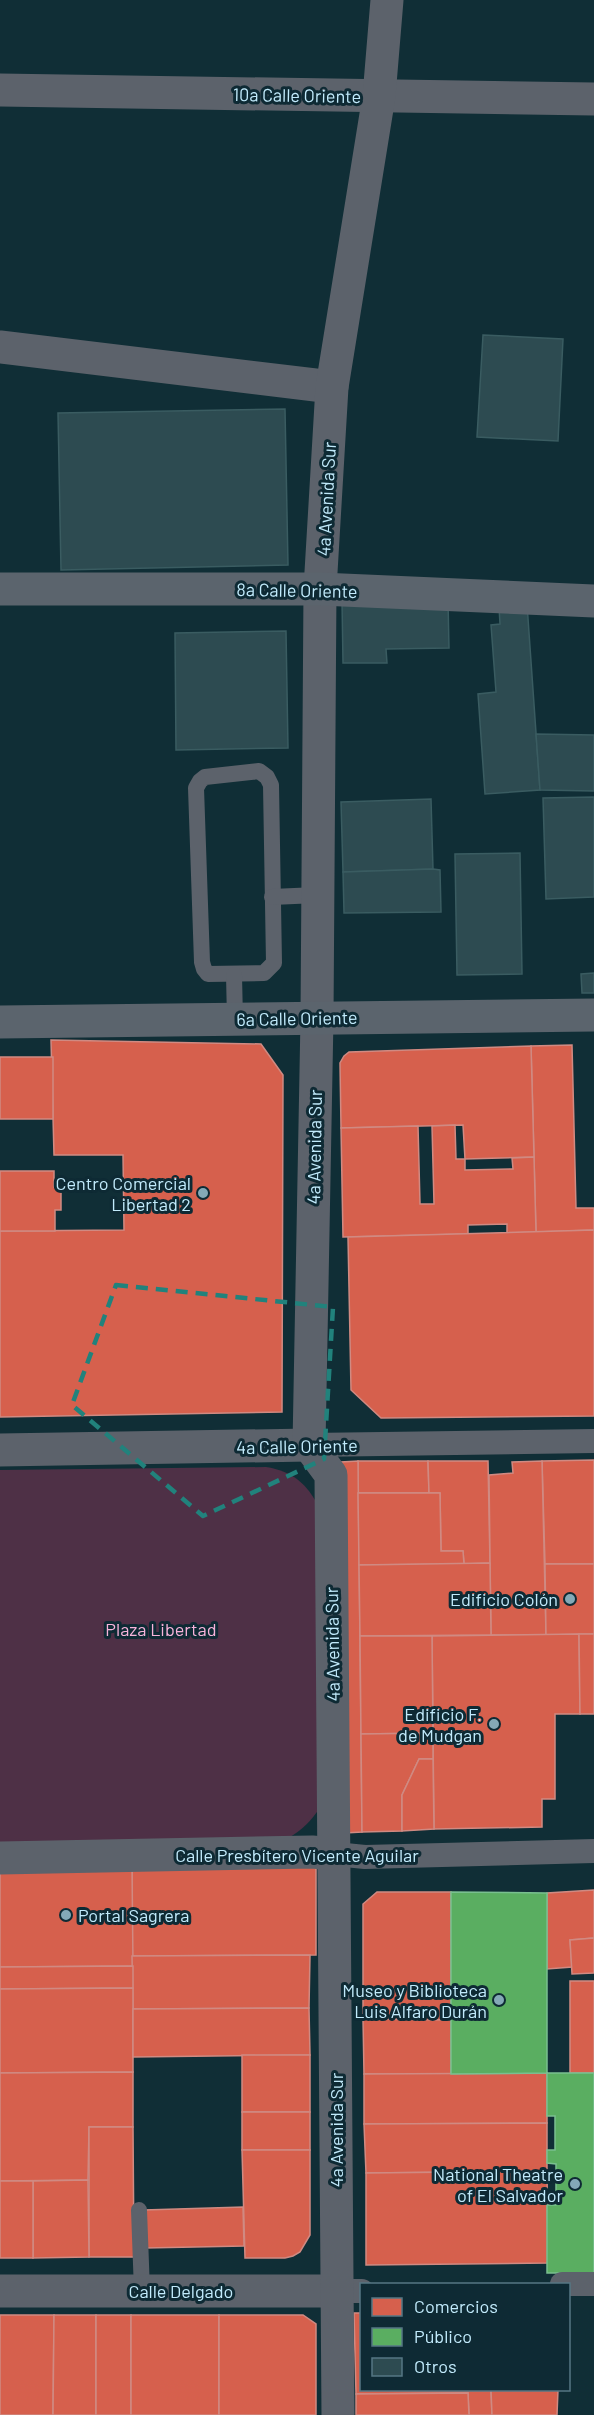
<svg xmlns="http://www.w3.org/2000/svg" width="594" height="2415" viewBox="0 0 594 2415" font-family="Barlow,sans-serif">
<rect width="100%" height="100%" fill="#102e36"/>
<path fill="#4e3046" d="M266 1467C292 1471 308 1484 319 1508V1809C311 1821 303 1829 290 1837L0 1846V1470Z"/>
<g fill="#d6604d" stroke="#d08a82" stroke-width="1.5">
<path d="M51 1040 261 1044 283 1075 282 1412 0 1417V1231L124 1230 123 1155H54Z"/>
<path d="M572 1045 576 1208H594V1230L536 1232 531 1046Z"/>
<path d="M531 1046 534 1157 465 1159 463 1125 341 1128 340 1063 344 1056 349 1052Z"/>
<rect x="0" y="1057" width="53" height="62"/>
<path d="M455 1125 456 1159H465V1170L513 1169 512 1158 534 1157 536 1232 507 1233V1224L468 1225V1234L343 1237 341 1128 418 1126 420 1204H434L432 1126Z"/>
<path d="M0 1171H54V1187H61V1210H55V1231H0Z"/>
<path d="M594 1230V1416L381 1418 351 1390 348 1237Z"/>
<path d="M594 1460V1564H545L542 1461Z"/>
<path d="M358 1461H428L429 1493H358Z"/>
<path d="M358 1461 362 1832 345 1833 341 1462Z"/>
<path d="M428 1461H488L490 1563 464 1564 463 1551H441L440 1493H429Z"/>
<path d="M542 1461 546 1635H491L489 1475 513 1473 512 1462Z"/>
<path d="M358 1493H440L441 1551H463L464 1564 359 1565Z"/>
<path d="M490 1563 491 1635 360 1636 359 1565Z"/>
<path d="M545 1564H594V1634L546 1635Z"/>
<path d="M579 1634 580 1714H555V1799H542V1827L434 1829 432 1636Z"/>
<path d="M579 1634H594V1714H580Z"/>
<path d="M360 1636H432L433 1733 361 1734Z"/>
<path d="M433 1733V1759H419L402 1795V1831L362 1832 361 1734Z"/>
<path d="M419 1759H433L434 1829 402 1831V1795Z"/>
<path d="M316 1865V1955L132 1956V1866Z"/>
<path d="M132 1866 133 1966 0 1967V1867Z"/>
<path d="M594 1890V1938L570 1940 572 1967 547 1969V1893Z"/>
<path d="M377 1892H451V2020L363 2019V1904Z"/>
<path d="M594 1938V1973L572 1974 570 1940Z"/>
<path d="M310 1955 309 2008 133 2009 132 1956Z"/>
<path d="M133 1966V1988L0 1989V1967Z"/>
<rect x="570" y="1981" width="24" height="92"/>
<path d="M133 1988V2072L0 2073V1989Z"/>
<path d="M309 2008 310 2055 133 2057V2009Z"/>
<path d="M363 2019 451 2020V2074H364Z"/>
<rect x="242" y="2055" width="68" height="57"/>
<path d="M133 2072V2127H89L88 2180 0 2181V2073Z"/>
<path d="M547 2073V2123L364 2124V2074Z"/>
<rect x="242" y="2112" width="68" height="38"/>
<path d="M547 2123V2171L366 2173 364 2124Z"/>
<path d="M89 2127H133L134 2257H89Z"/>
<path d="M242 2150H310V2235L300 2252 293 2256 285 2258H245Z"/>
<path d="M547 2171 548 2263 366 2265V2173Z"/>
<path d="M88 2180 89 2257 33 2258V2181Z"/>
<rect x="0" y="2181" width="33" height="77"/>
<path d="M243 2207 244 2246 145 2248 144 2210Z"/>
<path d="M354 2313H362V2390H491L492 2415H469L468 2393 356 2394Z"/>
<path d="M0 2315H54L53 2415H0Z"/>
<path d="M54 2315H96V2415H53Z"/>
<rect x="96" y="2315" width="35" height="100"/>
<rect x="131" y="2315" width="88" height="100"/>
<path d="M219 2315H303L316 2324V2415H219Z"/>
<path d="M491 2390H558L557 2415H492Z"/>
<path d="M468 2393 469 2415H356V2394Z"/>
</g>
<g fill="#5aae61" stroke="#79c090" stroke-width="1.5">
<path d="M451 1892 547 1893V2073L451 2074Z"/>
<path d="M547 2073H594V2273H547V2205H556V2164L547 2163V2150H555V2116H547Z"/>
</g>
<g fill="#2d4b51" stroke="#3a5c61" stroke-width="1.5">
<path d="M483 335 563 339 558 441 477 437Z"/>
<path d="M285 409 288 565 61 570 58 413Z"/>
<path d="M448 600 449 648 386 649 387 663H343L342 601Z"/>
<path d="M527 604 540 790 485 794 478 694 496 692 491 625 500 624 499 606Z"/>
<path d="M286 631 288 748 176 750 175 633Z"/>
<path d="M536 734 594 735V791L540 790Z"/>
<path d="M594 797V897L546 899 543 798Z"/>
<path d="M431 799 433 869 343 872 341 802Z"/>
<path d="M520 853 522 974 457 975 455 854Z"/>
<path d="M433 869 440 870 441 912 344 913 343 872Z"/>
<path d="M594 973V993H582L581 974Z"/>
</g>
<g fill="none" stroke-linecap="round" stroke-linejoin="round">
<g stroke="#5c626b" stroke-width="16">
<path d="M259 771 267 777 271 785 274 963 264 973 208 974 204 969 202 962 196 788 200 781 205 777Z"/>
<path d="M272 897 317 895"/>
<path d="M234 975 235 1019"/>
<path d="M139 2210 142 2291"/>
</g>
<g stroke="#5c626b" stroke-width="24">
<path d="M309 1445 594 1441"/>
<path d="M335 1854 365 1857 594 1851"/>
<path d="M562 2284H594"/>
<path d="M337 2291H362"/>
</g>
<g stroke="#5c626b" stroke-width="33">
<path d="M0 90 594 99"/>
<path d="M0 347 332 387"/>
<path d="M0 1450 309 1445"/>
<path d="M0 1858 312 1852 335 1854"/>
<path d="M0 2291H337"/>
<path d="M338 2415 331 1475 309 1445 317 1018 320 589 332 387 379 96 387 0"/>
</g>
<g stroke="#5b646d" stroke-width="33">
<path d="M0 589H320L594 601"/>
<path d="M0 1022 594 1015"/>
</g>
</g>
<path fill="none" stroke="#21827c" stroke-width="4.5" stroke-dasharray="12 8" stroke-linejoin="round" d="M116 1285 333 1307 324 1459 203 1516 72 1405Z"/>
<g fill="#84a9b7" stroke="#0e2a34" stroke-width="2">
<circle cx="203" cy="1193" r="6"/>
<circle cx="570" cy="1599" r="6"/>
<circle cx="494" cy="1724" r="6"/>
<circle cx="66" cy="1915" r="6"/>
<circle cx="499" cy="2000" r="6"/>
<circle cx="575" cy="2184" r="6"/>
</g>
<g text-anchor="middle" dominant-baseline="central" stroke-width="6" stroke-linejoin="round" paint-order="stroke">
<g font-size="18" fill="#c2ebfc" stroke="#0e2a34">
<text transform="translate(297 95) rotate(1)">10a Calle Oriente</text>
<text transform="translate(326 499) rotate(-87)">4a Avenida Sur</text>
<text transform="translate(297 590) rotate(1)">8a Calle Oriente</text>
<text transform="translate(297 1018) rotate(-1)">6a Calle Oriente</text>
<text transform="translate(314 1147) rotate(-89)">4a Avenida Sur</text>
<text transform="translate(297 1446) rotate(-1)">4a Calle Oriente</text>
<text transform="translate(332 1644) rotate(-91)">4a Avenida Sur</text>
<text x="297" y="1855">Calle Presbítero Vicente Aguilar</text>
<text transform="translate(336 2130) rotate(-90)">4a Avenida Sur</text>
<text x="181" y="2291">Calle Delgado</text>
</g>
<g font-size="18" fill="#c2ebfc" stroke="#0e2a34" text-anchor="end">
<text x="191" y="1183">Centro Comercial<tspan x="191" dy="21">Libertad 2</tspan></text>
<text x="558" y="1599">Edificio Colón</text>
<text x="482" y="1714">Edificio F.<tspan x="482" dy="21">de Mudgan</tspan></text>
<text x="78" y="1915" text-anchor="start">Portal Sagrera</text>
<text x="487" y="1990">Museo y Biblioteca<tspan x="487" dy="21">Luis Alfaro Durán</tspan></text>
<text x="563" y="2174">National Theatre<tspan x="563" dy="21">of El Salvador</tspan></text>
</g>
<g font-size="18" fill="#f8b3db" stroke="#0e2a34">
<text x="161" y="1629">Plaza Libertad</text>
</g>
</g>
<rect x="360" y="2283" width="210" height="108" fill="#0e2a34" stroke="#567784" stroke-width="1.5"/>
<rect x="372" y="2298" width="30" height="18" fill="#d6604d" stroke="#567784" stroke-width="1.5"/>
<text x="414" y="2313" font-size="18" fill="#c2ebfc">Comercios</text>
<rect x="372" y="2328" width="30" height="18" fill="#5aae61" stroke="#567784" stroke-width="1.5"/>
<text x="414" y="2343" font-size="18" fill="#c2ebfc">Público</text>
<rect x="372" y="2358" width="30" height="18" fill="#2d4b51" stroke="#567784" stroke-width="1.5"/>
<text x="414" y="2373" font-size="18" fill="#c2ebfc">Otros</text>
</svg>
